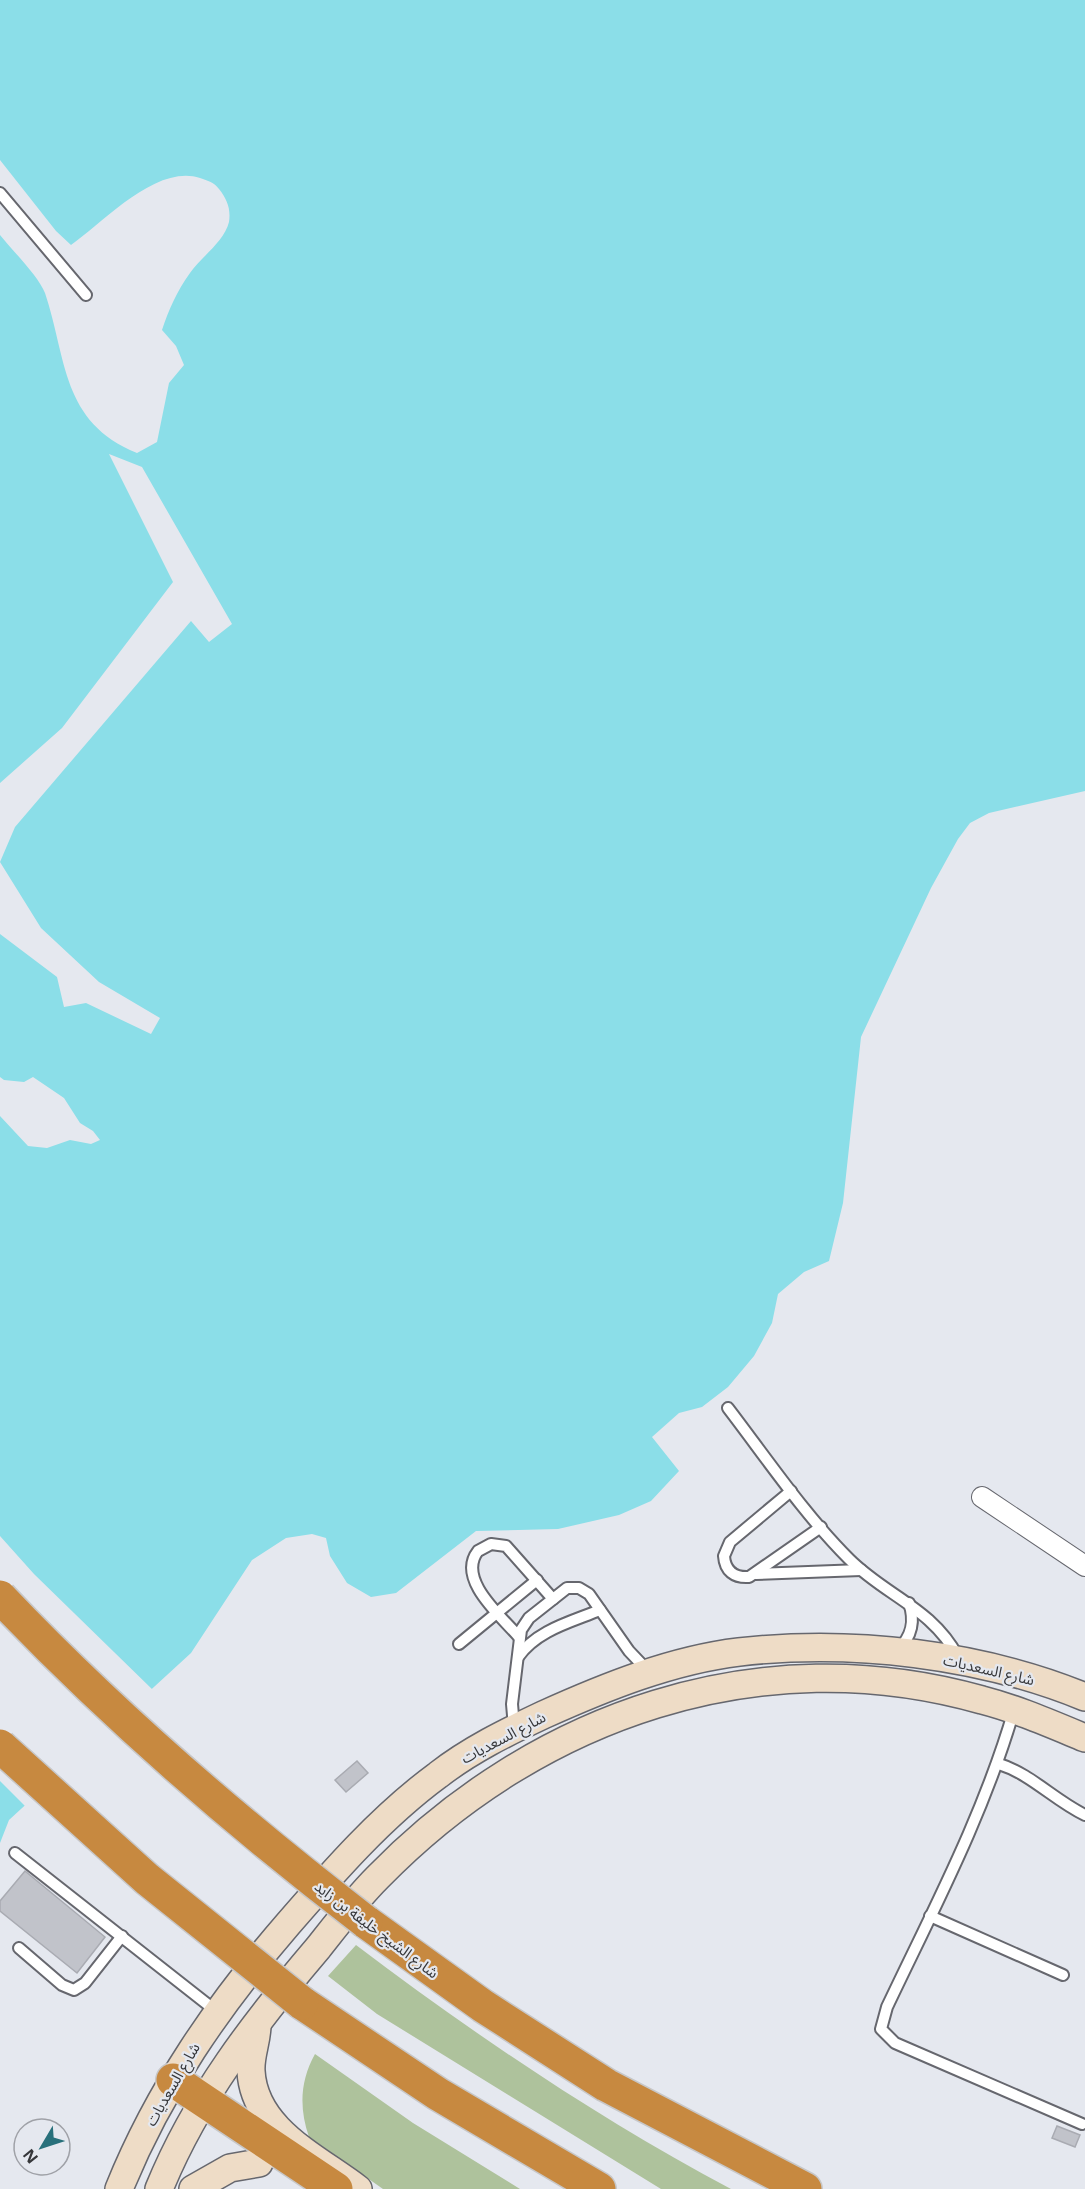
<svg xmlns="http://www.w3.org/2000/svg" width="1085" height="2189" viewBox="0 0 1085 2189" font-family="'Noto Sans','Noto Sans Arabic',sans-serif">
<rect width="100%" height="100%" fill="#e5e8ef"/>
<g fill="#aec29c">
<path d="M356 1945C475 2035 599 2119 731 2189H661L377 2014 328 1976Z"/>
<path d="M315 2054 413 2123 520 2189H383L309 2137C299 2108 300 2081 315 2054Z"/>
</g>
<path fill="#8bdee8" d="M0 0H1085V791L989 813 970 823 958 839 931 888 861 1037 843 1203 829 1261 804 1272 778 1294 772 1323 754 1356 728 1387 702 1407 679 1413 652 1437 679 1471 651 1501 619 1515 558 1529 476 1531 396 1593 371 1597 347 1583 330 1556 326 1538 312 1534 286 1538 252 1560 191 1653 9 1820 0 1843V1116L28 1146 47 1148 70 1140 91 1144 100 1140 93 1131 80 1123 64 1098 33 1077 24 1082 4 1080 0 1077V934L57 977 64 1007 86 1003 151 1034 160 1018 99 982 41 928 0 862 15 827 191 621 209 642 232 624 142 467 109 454 173 582 62 728 0 783V235C12 250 39 277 45 293 67 359 61 422 137 453L157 442 169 383 184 365 176 346 162 330C169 309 177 291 190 273 201 257 224 242 229 222 231 209 227 199 219 189 214 182 208 181 200 178 156 164 104 222 71 245L56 231 0 160Z"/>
<path fill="#e5e8ef" d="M0 1536 34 1574 154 1691 27 1808 0 1781Z"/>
<g fill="#c1c3ca" stroke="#a9abb2" stroke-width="1.5">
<path d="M357 1761 368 1773 346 1792 335 1780Z"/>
<path d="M25 1871 105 1937 77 1973 0 1911V1901Z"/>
<path d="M1057 2126 1080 2135 1075 2147 1052 2138Z"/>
</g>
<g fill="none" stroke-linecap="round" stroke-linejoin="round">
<g stroke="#66676e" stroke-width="14">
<g id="lane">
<path d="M0 193 86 295"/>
<path d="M728 1408C767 1459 804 1514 849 1559 886 1596 932 1608 958 1657"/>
<path d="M791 1491 730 1542 724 1556C725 1571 734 1578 749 1577L821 1527"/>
<path d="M756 1574 861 1570"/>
<path d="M519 1637C501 1616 456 1579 478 1551L491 1544 506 1546 553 1599"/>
<path d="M459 1644 537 1580"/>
<path d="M898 1649C912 1637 915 1620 909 1603"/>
<path d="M518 1657C537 1630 571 1622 600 1610"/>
<path d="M1014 1710C984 1814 933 1910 887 2007L881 2029 895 2043 1082 2124"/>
<path d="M514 1727 512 1704 521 1630 529 1618 567 1588H579L589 1594 629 1651 648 1671"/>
<path d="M999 1764C1031 1774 1054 1800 1085 1815"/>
<path d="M15 1853 216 2011"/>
<path d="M930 1916 1063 1975"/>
<path d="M19 1948 62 1985 74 1990 85 1983 122 1936"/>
</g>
</g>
<g stroke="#66676e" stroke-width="22">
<path id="street" d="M982 1497 1085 1566"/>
</g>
<g stroke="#66676e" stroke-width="30">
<g id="secondary">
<path d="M257 2025C257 2041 250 2055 251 2071 254 2130 318 2158 358 2189"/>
<path d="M119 2189C159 2090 218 2005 288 1924 334 1871 381 1817 438 1775 470 1750 507 1732 543 1715 605 1687 672 1660 739 1652 852 1639 980 1654 1085 1697"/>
<path d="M159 2189C196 2098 255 2022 318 1948 337 1924 356 1899 378 1877 536 1715 760 1637 982 1700 1017 1709 1051 1724 1085 1738"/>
<path d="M193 2189 230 2168 259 2163"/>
</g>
</g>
<g stroke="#c7c7c8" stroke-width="36">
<g id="highway">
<path d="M366 1922 483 2006 606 2085 805 2189"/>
<path d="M302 2003 438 2094 599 2189"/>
<path d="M173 2080 336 2189"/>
</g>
</g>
<use href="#lane" stroke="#fff" stroke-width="10"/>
<use href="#street" stroke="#fff" stroke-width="20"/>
<use href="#secondary" stroke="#eedcc6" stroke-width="27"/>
<use href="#highway" stroke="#c78940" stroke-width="33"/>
<g stroke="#c7c7c8" stroke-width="36" stroke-linecap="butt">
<g id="highway-bridge">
<path d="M0 1597C113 1716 236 1822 366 1922"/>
<path d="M0 1746 147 1879 302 2003"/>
</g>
</g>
<use href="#highway-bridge" stroke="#c78940" stroke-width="33"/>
</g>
<g text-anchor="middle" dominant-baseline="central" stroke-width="4.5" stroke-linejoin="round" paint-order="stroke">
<g font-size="15" fill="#36373a" stroke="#e5e8ef">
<text transform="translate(989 1669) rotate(13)">شارع السعديات</text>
<text transform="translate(503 1737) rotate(-28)">شارع السعديات</text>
<text transform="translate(377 1929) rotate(37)">شارع الشيخ خليفة بن زايد</text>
<text transform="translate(172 2084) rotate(-60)">شارع السعديات</text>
</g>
</g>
<g transform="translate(42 2147) rotate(231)"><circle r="28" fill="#e5e8ef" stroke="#9fa1a7" stroke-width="1.5"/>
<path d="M0-4.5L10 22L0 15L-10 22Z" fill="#28707b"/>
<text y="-9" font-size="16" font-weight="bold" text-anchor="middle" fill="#36373a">N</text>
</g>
</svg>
